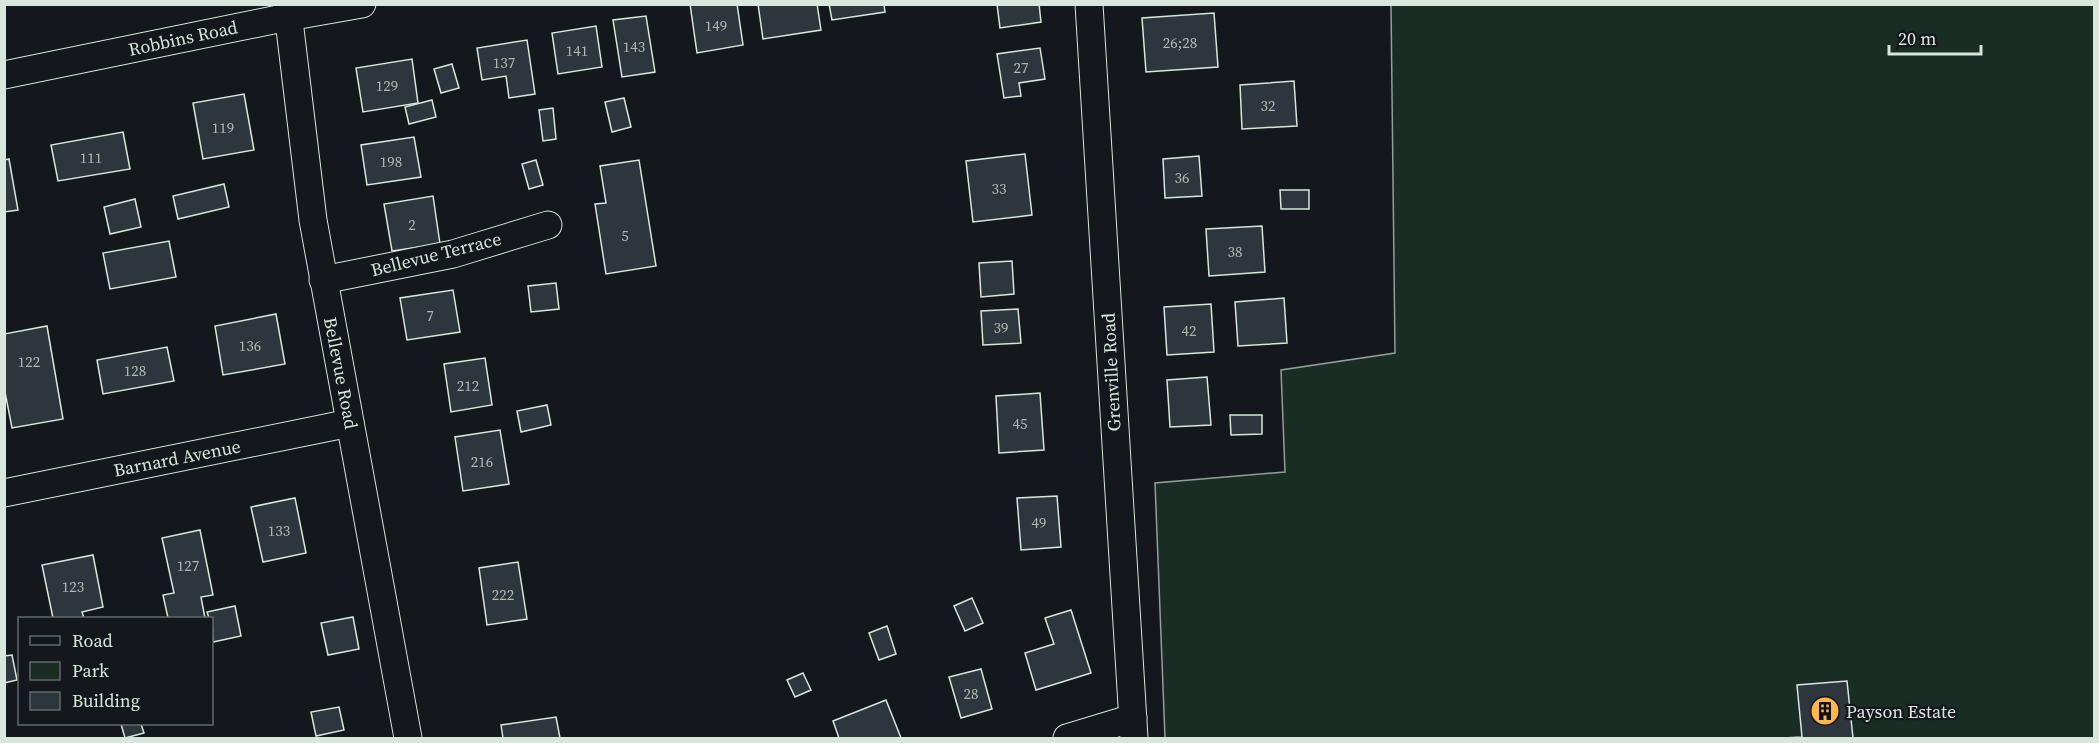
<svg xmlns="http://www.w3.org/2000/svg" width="2099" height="743" viewBox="0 0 2099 743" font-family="'Source Serif 4',serif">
<rect width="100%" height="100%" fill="#14181c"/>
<path fill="#1a2d24" stroke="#939e99" stroke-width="1.5" d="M1391 5H2094V738H1165L1155 483 1285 472 1281 370 1395 353Z"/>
<g fill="#2c363c" stroke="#d8e6dc" stroke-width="1.5">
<path d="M690 4H737L743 45 697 53Z"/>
<path d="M758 4H817L821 30 763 39Z"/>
<path d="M829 4H884L885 12 832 20Z"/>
<path d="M997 4H1039L1041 22 1000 28Z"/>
<path d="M1214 13 1218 67 1146 72 1142 18Z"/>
<path d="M646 16 655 72 622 77 613 20Z"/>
<path d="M596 26 602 67 558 74 552 33Z"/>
<path d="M527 40 535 94 509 98 506 76 482 80 477 48Z"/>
<path d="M1040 48 1045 79 1019 83 1021 96 1004 98 997 54Z"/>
<path d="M412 59 418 103 363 112 356 68Z"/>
<path d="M452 64 459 88 441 93 434 69Z"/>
<path d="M1294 81 1297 126 1242 129 1240 85Z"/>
<path d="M244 94 254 150 203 159 193 103Z"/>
<path d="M624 98 631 127 612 132 605 102Z"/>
<path d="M432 100 436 117 409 124 405 107Z"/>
<path d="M553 108 556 139 543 141 539 110Z"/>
<path d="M123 132 130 169 58 181 51 145Z"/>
<path d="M414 137 421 177 367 185 361 145Z"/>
<path d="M1025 154 1032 215 973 222 966 161Z"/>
<path d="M1199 156 1202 196 1165 198 1163 159Z"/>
<path d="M9 159 18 210 4 212V160Z"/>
<path d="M536 160 543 185 529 189 522 164Z"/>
<path d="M639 160 656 266 606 274 595 204 606 203 600 166Z"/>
<path d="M224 184 229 207 178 219 173 196Z"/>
<path d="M1280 190H1309V209H1281Z"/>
<path d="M433 196 440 244 392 251 384 204Z"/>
<path d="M135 199 141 227 110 234 104 207Z"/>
<path d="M1262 226 1265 272 1209 276 1206 229Z"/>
<path d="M169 241 176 277 110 289 103 253Z"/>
<path d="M1012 261 1014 294 981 297 979 263Z"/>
<path d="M556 283 559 309 531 312 528 286Z"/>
<path d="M453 290 460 332 407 340 400 298Z"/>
<path d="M1284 298 1287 343 1238 346 1235 302Z"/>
<path d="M1211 304 1214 352 1167 355 1164 307Z"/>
<path d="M1018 309 1021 343 983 345 981 311Z"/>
<path d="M276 314 285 364 223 375 215 326Z"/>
<path d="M47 326 63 419 12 428 4 387V334Z"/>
<path d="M167 347 174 381 103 394 97 360Z"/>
<path d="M485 358 492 405 451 412 444 364Z"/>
<path d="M1207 377 1211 425 1170 427 1167 380Z"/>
<path d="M1040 393 1044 450 999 453 996 396Z"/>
<path d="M547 405 551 425 521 432 517 411Z"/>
<path d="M1230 415H1262V434L1231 435Z"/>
<path d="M500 430 509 484 463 491 455 437Z"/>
<path d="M1057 496 1061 547 1021 550 1017 498Z"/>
<path d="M295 498 306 553 263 562 251 507Z"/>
<path d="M200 530 213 595 201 597 205 618H168L163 595 174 593 162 538Z"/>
<path d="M93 555 103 607 82 612 84 618H53L42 565Z"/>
<path d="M518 562 527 619 487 625 479 568Z"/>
<path d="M972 598 983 623 965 631 954 606Z"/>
<path d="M235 606 241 636 213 642 212 618H209L207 612Z"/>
<path d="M1071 610 1091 673 1036 690 1025 653 1054 644 1045 618Z"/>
<path d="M353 617 359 649 328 655 321 623Z"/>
<path d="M887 626 896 654 879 660 869 633Z"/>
<path d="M12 655 17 680 4 683V656Z"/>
<path d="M981 669 992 709 961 718 949 677Z"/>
<path d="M803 673 811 690 795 697 787 680Z"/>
<path d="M1847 681 1853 738H1783L1802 737 1797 685Z"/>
<path d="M886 700 901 738H839L833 721Z"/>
<path d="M339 707 344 730 316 736 311 712Z"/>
<path d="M556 717 560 738H503L501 725Z"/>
<path d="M121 724H141L144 733 125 738Z"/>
</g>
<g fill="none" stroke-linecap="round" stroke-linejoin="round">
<g stroke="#d8e6dc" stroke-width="29">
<g id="minor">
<path d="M287 4 313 220 408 738"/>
<path d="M1089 4 1134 738"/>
<path d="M4 75 288 17 362 4"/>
<path d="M323 280 453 254 548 225"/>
<path d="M4 493 350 423"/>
<path d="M1067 738 1133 718"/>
</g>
</g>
<use href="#minor" stroke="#14181c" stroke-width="27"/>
</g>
<defs>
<g id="building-disc" transform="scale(1.5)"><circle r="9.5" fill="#ffb74d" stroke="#14181c"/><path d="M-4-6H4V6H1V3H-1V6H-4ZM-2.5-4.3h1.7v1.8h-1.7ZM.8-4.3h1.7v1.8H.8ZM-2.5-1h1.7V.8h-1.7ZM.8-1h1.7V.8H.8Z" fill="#111"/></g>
</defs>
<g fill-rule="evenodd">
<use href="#building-disc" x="1825" y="711"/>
</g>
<g text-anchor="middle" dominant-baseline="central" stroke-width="4.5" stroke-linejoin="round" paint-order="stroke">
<g font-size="15" fill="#adbab4">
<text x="716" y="25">149</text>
<text x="1180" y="42">26;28</text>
<text x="634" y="46">143</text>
<text x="577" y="50">141</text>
<text x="504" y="62">137</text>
<text x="1021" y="67">27</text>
<text x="387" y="85">129</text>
<text x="1268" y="105">32</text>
<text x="223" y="127">119</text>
<text x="91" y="157">111</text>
<text x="391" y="161">198</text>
<text x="1182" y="177">36</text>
<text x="999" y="188">33</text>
<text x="412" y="224">2</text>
<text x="625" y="235">5</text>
<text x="1235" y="251">38</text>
<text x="430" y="315">7</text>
<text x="1001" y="327">39</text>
<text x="1189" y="330">42</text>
<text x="250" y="345">136</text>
<text x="29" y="361">122</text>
<text x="135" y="370">128</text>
<text x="468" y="385">212</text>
<text x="1020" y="423">45</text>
<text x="482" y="461">216</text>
<text x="1039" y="522">49</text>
<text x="279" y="530">133</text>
<text x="188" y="565">127</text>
<text x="73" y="586">123</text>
<text x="503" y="594">222</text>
<text x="971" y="693">28</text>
</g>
<g font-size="18" fill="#d8e6dc" stroke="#14181c">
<text transform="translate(183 38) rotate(-12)">Robbins Road</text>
<text transform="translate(436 254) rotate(-14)">Bellevue Terrace</text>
<text transform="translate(1111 372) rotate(-93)">Grenville Road</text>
<text transform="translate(341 373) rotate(79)">Bellevue Road</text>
<text transform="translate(177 458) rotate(-11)">Barnard Avenue</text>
</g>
<g font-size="18" fill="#d8e6dc" stroke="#14181c" text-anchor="start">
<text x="1846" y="711">Payson Estate</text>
</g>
</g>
<rect width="2099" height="743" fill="none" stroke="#d8e6dc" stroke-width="12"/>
<rect x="18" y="617" width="195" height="108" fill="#14181c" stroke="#626a69" stroke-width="1.5"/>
<rect x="30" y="636" width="30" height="9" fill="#14181c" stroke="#626a69" stroke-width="1.5"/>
<text x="72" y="647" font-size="18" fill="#d8e6dc">Road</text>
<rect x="30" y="662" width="30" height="18" fill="#1a2d24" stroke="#626a69" stroke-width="1.5"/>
<text x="72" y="677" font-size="18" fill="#d8e6dc">Park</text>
<rect x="30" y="692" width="30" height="18" fill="#2c363c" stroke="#626a69" stroke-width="1.5"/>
<text x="72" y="707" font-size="18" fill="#d8e6dc">Building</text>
<path d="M1889 45v9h92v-9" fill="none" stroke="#d8e6dc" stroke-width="3"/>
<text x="1898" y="45" font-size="18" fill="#d8e6dc" stroke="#14181c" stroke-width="4.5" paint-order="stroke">20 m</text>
</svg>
